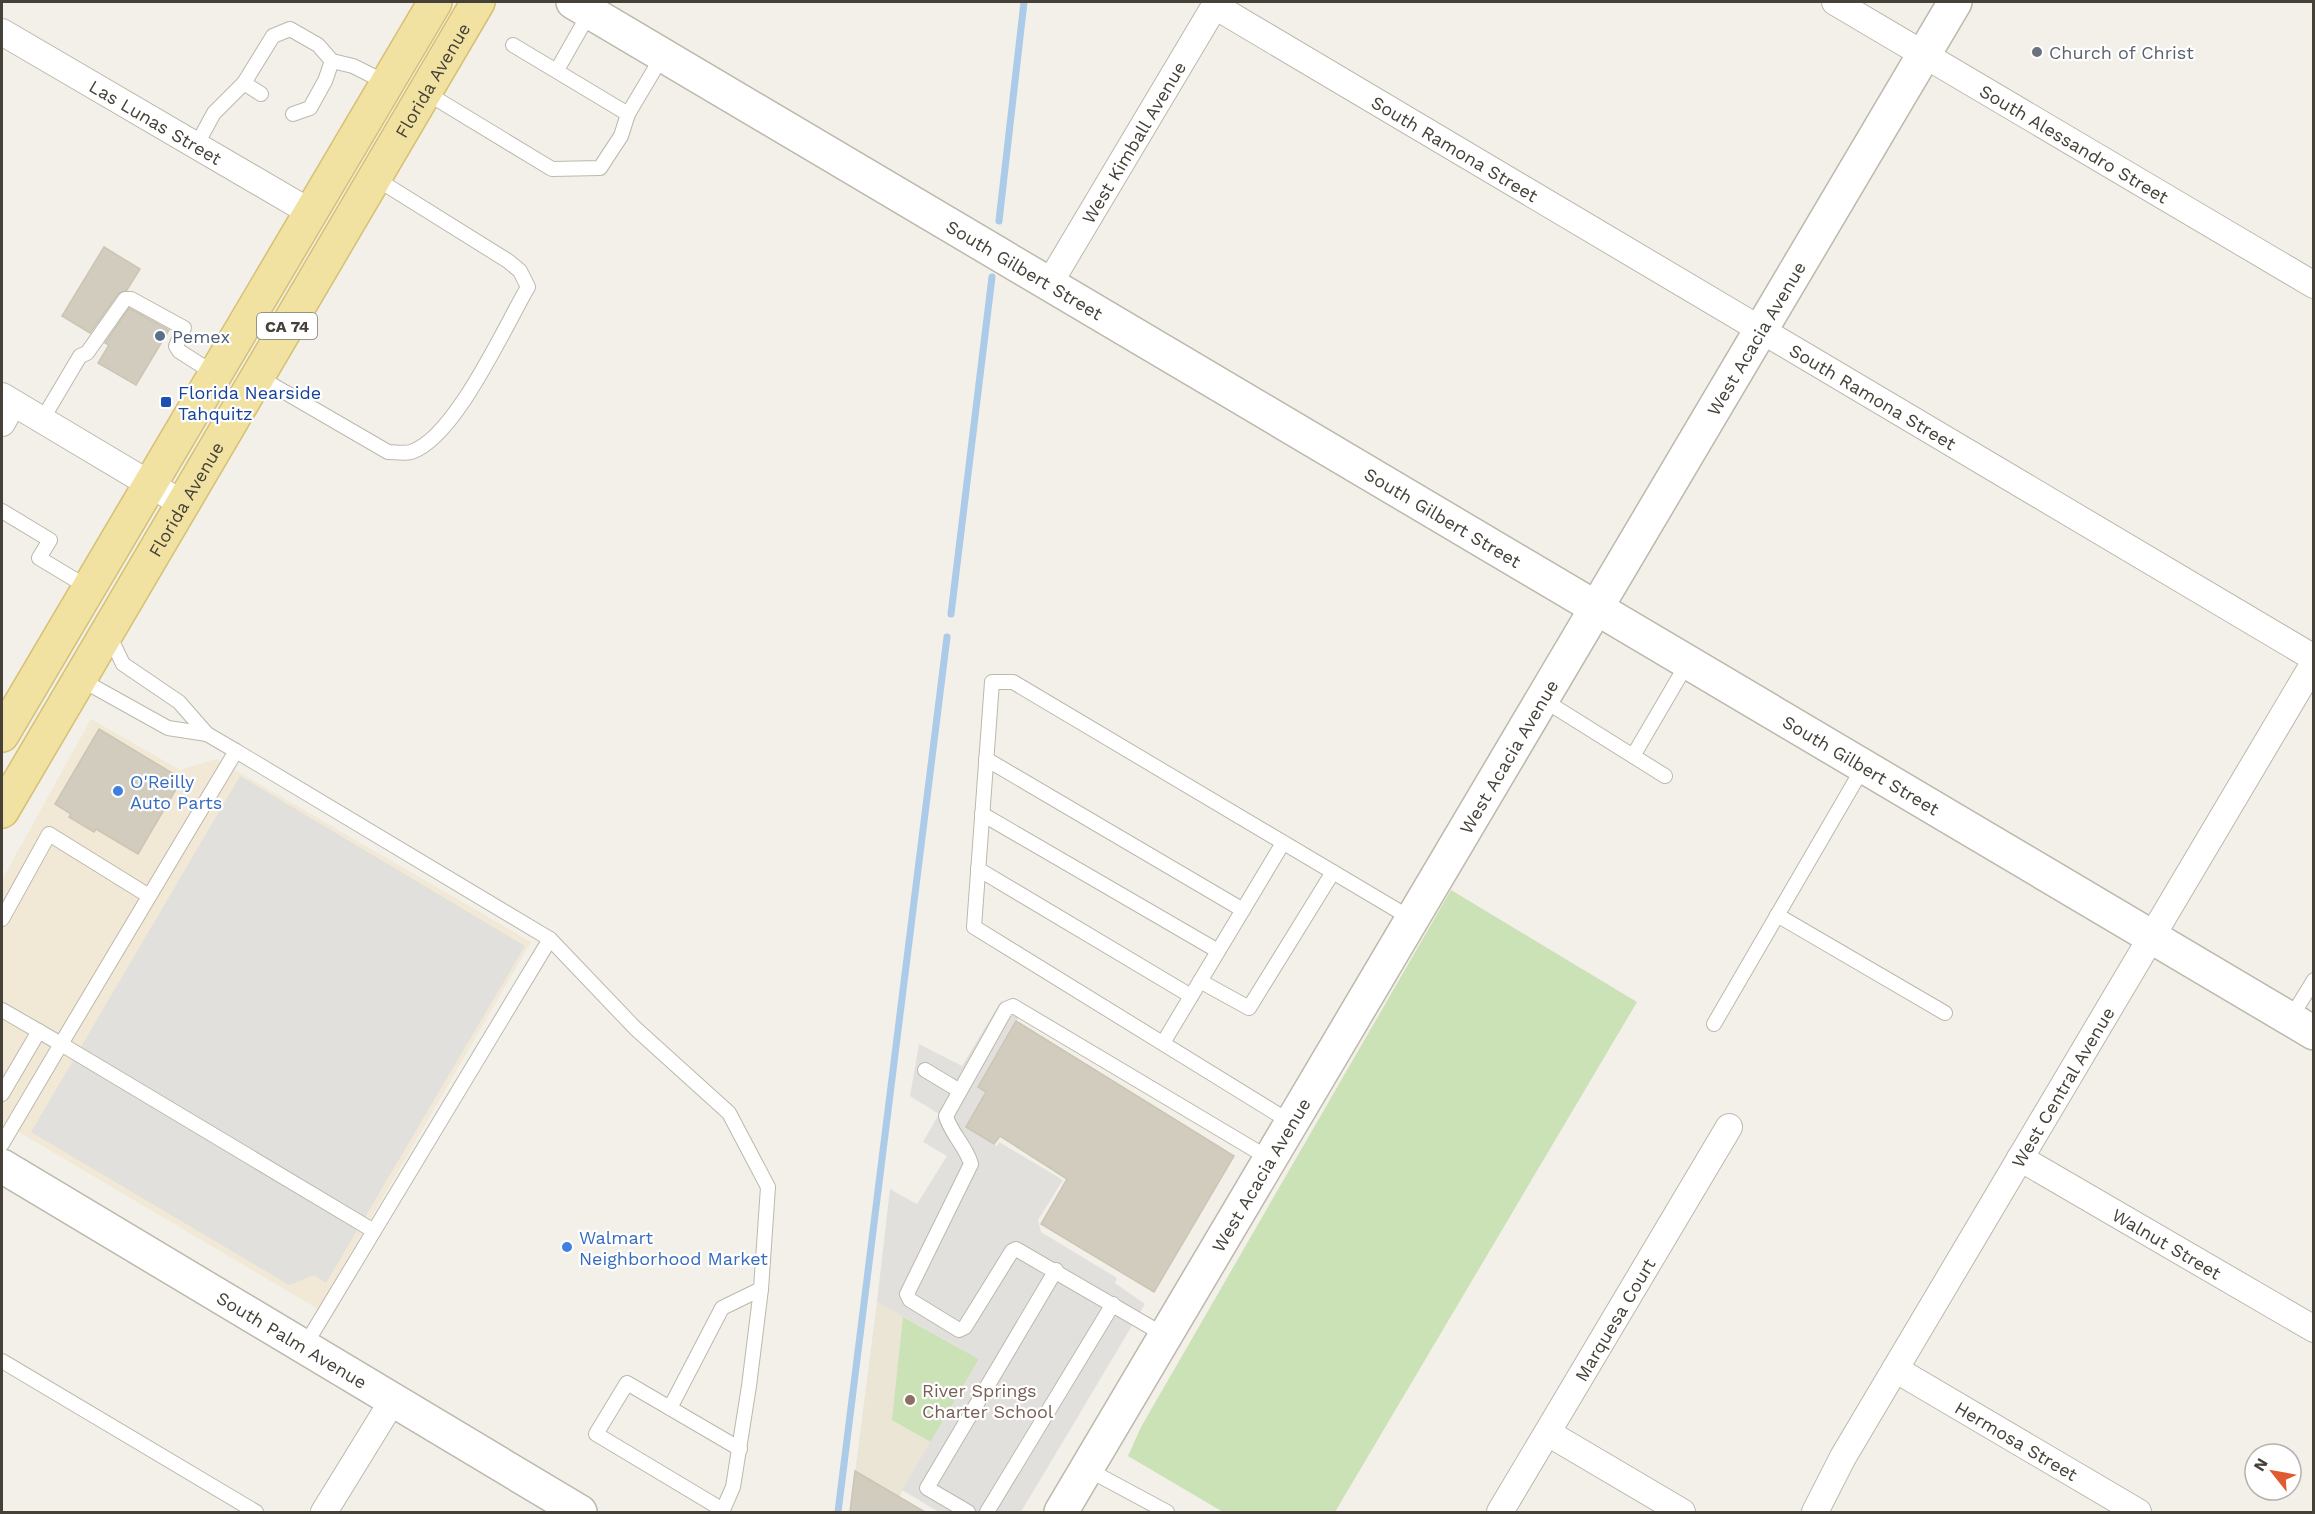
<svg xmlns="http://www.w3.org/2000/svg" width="2315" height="1514" viewBox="0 0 2315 1514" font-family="'Work Sans',sans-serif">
<rect width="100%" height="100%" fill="#f2f0e9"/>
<path fill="#f1e8d6" d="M91 719 180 770 216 759 531 942 318 1309 2 1122V880Z"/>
<path fill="#eae5d4" d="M877 1302 979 1359 899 1497 925 1512H850Z"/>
<g fill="#cbe1b6">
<path d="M1451 890 1637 1002 1335 1512H1223L1128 1456 1141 1427Z"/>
<path d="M903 1317 979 1359 931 1442 892 1420Z"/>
</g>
<g fill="#e1e0dd">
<path d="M240 776 525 946 326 1283 314 1275 289 1285 31 1132Z"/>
<path d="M1001 1001 1021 1013 978 1086 986 1092 966 1127 997 1146 999 1142 1063 1180 1038 1220 1041 1232 1117 1278 1115 1283 1145 1304 1021 1512H939L902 1490 979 1359 877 1302 890 1189 917 1204 947 1156 923 1142 939 1114 910 1096 919 1044 962 1066Z"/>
</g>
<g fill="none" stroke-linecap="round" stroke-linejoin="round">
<g stroke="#accbe8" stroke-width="7">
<path d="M999 221 1024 2"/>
<path d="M951 614 992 277"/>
<path d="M838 1512 947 637"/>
</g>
</g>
<g fill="#d2ccbf" stroke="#ccc5b3" stroke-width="1.5">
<path d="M104 247 140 269 127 290 118 294 90 333 62 316Z"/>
<path d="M129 308 169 330 136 385 98 363 109 345 105 343Z"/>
<path d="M99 729 182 779 138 854 96 829 94 832 69 817 71 814 55 804Z"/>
<path d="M1016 1021 1234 1156 1154 1292 1041 1224 1067 1179 1000 1136 994 1144 966 1127 986 1092 978 1087Z"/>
<path d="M855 1471 925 1512H850Z"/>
</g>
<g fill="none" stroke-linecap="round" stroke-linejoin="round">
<g stroke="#bdb8ac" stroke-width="16">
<g id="service">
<path d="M513 45 628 114 663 55"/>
<path d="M332 61 353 66 387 83"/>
<path d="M557 70 590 12"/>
<path d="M244 83 273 36 290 29 318 45 332 61 325 81 310 108 293 114"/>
<path d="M425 92 552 169 600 168 621 136 628 114"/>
<path d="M197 144 214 113 244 83 261 94"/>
<path d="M257 376 388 452C394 452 405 454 411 452 455 438 504 328 528 287L520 271 508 261 375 178"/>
<path d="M42 420 80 356 87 353 125 299H131L184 328 176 346 179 351 215 374"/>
<path d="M2 511 50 540 39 558 89 588"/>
<path d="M109 635 123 664 179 702 207 734 236 751"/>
<path d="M80 679 168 728 207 734"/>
<path d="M1542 699 1665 776"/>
<path d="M1633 756 1688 662"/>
<path d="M986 759 1243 910"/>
<path d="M982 814 1218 951"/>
<path d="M978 869 1191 996"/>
<path d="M1777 915 1945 1013"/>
<path d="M2 919 49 834 149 896"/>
<path d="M550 939 635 1028 729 1113 768 1187 761 1289 749 1386 733 1487 722 1512"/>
<path d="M1200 981 1249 1008 1333 872"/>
<path d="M2 1010 61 1044 236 751 550 939 304 1347"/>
<path d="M2290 1019 2314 980"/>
<path d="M1714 1024 1864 766"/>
<path d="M1163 1043 1283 843"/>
<path d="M925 1070 960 1091"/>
<path d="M2 1094 39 1031"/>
<path d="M1292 1123 974 927 992 682H1013L1412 919"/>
<path d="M2 1144 61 1044 374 1231"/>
<path d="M1166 1336 1016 1249 1012 1251 965 1327 959 1330 910 1300 907 1294 971 1164C966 1146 951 1134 946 1116L1006 1009 1013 1006 1270 1159"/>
<path d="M2 1361 256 1512"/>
<path d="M670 1408 722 1308 761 1289"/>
<path d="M1087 1469 1167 1512"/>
<path d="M723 1510 596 1434 627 1383 740 1449"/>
<path d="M968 1512 927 1488 1056 1270"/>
<path d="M987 1512 1113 1304"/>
</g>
</g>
<g stroke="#bdb8ac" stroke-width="28">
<g id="minor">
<path id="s1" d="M1835 2 2314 285"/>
<path id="s2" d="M1215 6 2314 658"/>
<path id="s3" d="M2 32 310 212"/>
<path id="s4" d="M1049 284 1217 2"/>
<path d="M2 396 183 504"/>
<path d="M2 423 13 403"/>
<path id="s5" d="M2020 1158 2314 1329"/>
<path id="s6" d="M1895 1369 2138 1512"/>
<path d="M1548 1433 1682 1512"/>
<path d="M324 1512 393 1400"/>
<path id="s7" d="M1500 1512 1729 1127"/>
<path id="s8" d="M1815 1512 1843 1457 2314 663"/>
</g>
</g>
<g stroke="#bdb8ac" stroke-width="36">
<g id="tertiary">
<path id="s9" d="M573 2 2314 1033"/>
<path id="s10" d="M2 1166 580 1512"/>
<path id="s11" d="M1061 1512 1955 2"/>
</g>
</g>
<g stroke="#d5c073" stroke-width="36">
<g id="primary">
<path d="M2 735 435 2"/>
<path id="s12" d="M2 811 478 2"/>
</g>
</g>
<use href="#service" stroke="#fff" stroke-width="14"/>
<use href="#minor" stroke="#fff" stroke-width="26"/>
<use href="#tertiary" stroke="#fff" stroke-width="33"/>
<use href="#primary" stroke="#f2e2a2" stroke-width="33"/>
</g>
<circle fill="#6b7280" stroke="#fff" stroke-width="2" cx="2037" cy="52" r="6"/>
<circle fill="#5c6f8a" stroke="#fff" stroke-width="2" cx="160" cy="336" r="6"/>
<rect fill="#1a4fb4" stroke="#fff" stroke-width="2" x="160" y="396" width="12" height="12" rx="3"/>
<g fill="#3f7fe0" stroke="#fff" stroke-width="2">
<circle cx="118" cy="791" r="6"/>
<circle cx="567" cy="1247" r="6"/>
</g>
<circle fill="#8d6e63" stroke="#fff" stroke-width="2" cx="910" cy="1400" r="6"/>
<g text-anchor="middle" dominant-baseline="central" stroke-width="4.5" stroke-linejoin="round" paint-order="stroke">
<rect fill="#fff" stroke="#7d7a74" stroke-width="1.5" x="257" y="313" width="60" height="26" rx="4.5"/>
<g font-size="16" font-weight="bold" fill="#454138">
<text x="287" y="326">CA 74</text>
</g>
<g font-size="18" fill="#5b616d" stroke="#fff" text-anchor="start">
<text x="2049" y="52">Church of Christ</text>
</g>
<g font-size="18" fill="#454138" stroke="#fff">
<text stroke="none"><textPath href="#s12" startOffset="848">Florida Avenue</textPath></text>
<text stroke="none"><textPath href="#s3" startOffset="178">Las Lunas Street</textPath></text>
<text stroke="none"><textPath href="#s4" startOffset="165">West Kimball Avenue</textPath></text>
<text stroke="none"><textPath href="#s1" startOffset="278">South Alessandro Street</textPath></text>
<text stroke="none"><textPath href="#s2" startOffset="279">South Ramona Street</textPath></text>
<text stroke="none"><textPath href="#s9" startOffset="525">South Gilbert Street</textPath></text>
<text stroke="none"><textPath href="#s11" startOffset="1364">West Acacia Avenue</textPath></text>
<text stroke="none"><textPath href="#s2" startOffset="765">South Ramona Street</textPath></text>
<text stroke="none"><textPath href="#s12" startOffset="362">Florida Avenue</textPath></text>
<text stroke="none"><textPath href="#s9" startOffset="1011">South Gilbert Street</textPath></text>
<text stroke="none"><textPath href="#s11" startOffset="878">West Acacia Avenue</textPath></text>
<text stroke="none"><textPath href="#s9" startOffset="1497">South Gilbert Street</textPath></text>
<text stroke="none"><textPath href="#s8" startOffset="492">West Central Avenue</textPath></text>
<text stroke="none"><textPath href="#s11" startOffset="392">West Acacia Avenue</textPath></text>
<text stroke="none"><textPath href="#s5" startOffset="170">Walnut Street</textPath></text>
<text stroke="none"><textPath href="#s7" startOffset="224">Marquesa Court</textPath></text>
<text stroke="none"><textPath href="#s10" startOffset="338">South Palm Avenue</textPath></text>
<text stroke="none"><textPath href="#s6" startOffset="141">Hermosa Street</textPath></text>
</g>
<g font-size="18" fill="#4e5e75" stroke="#fff" text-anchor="start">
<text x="172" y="336">Pemex</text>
</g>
<g font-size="18" fill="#164399" stroke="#fff" text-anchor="start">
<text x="178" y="392">Florida Nearside<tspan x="178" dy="21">Tahquitz</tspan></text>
</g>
<g font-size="18" fill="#366cbe" stroke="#fff" text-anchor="start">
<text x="130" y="781">O'Reilly<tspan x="130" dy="21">Auto Parts</tspan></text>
<text x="579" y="1237">Walmart<tspan x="579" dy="21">Neighborhood Market</tspan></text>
</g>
<g font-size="18" fill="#785e54" stroke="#fff" text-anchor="start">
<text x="922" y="1390">River Springs<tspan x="922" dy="21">Charter School</tspan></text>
</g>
</g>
<rect width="2315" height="1514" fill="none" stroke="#454138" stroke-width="6"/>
<g transform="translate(2273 1472) rotate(301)"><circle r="28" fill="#ffffff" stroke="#b5b3af" stroke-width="1.5"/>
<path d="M0-4.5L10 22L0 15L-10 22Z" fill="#e05a32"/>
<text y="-9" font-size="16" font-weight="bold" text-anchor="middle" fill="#454138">N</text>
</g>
</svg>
